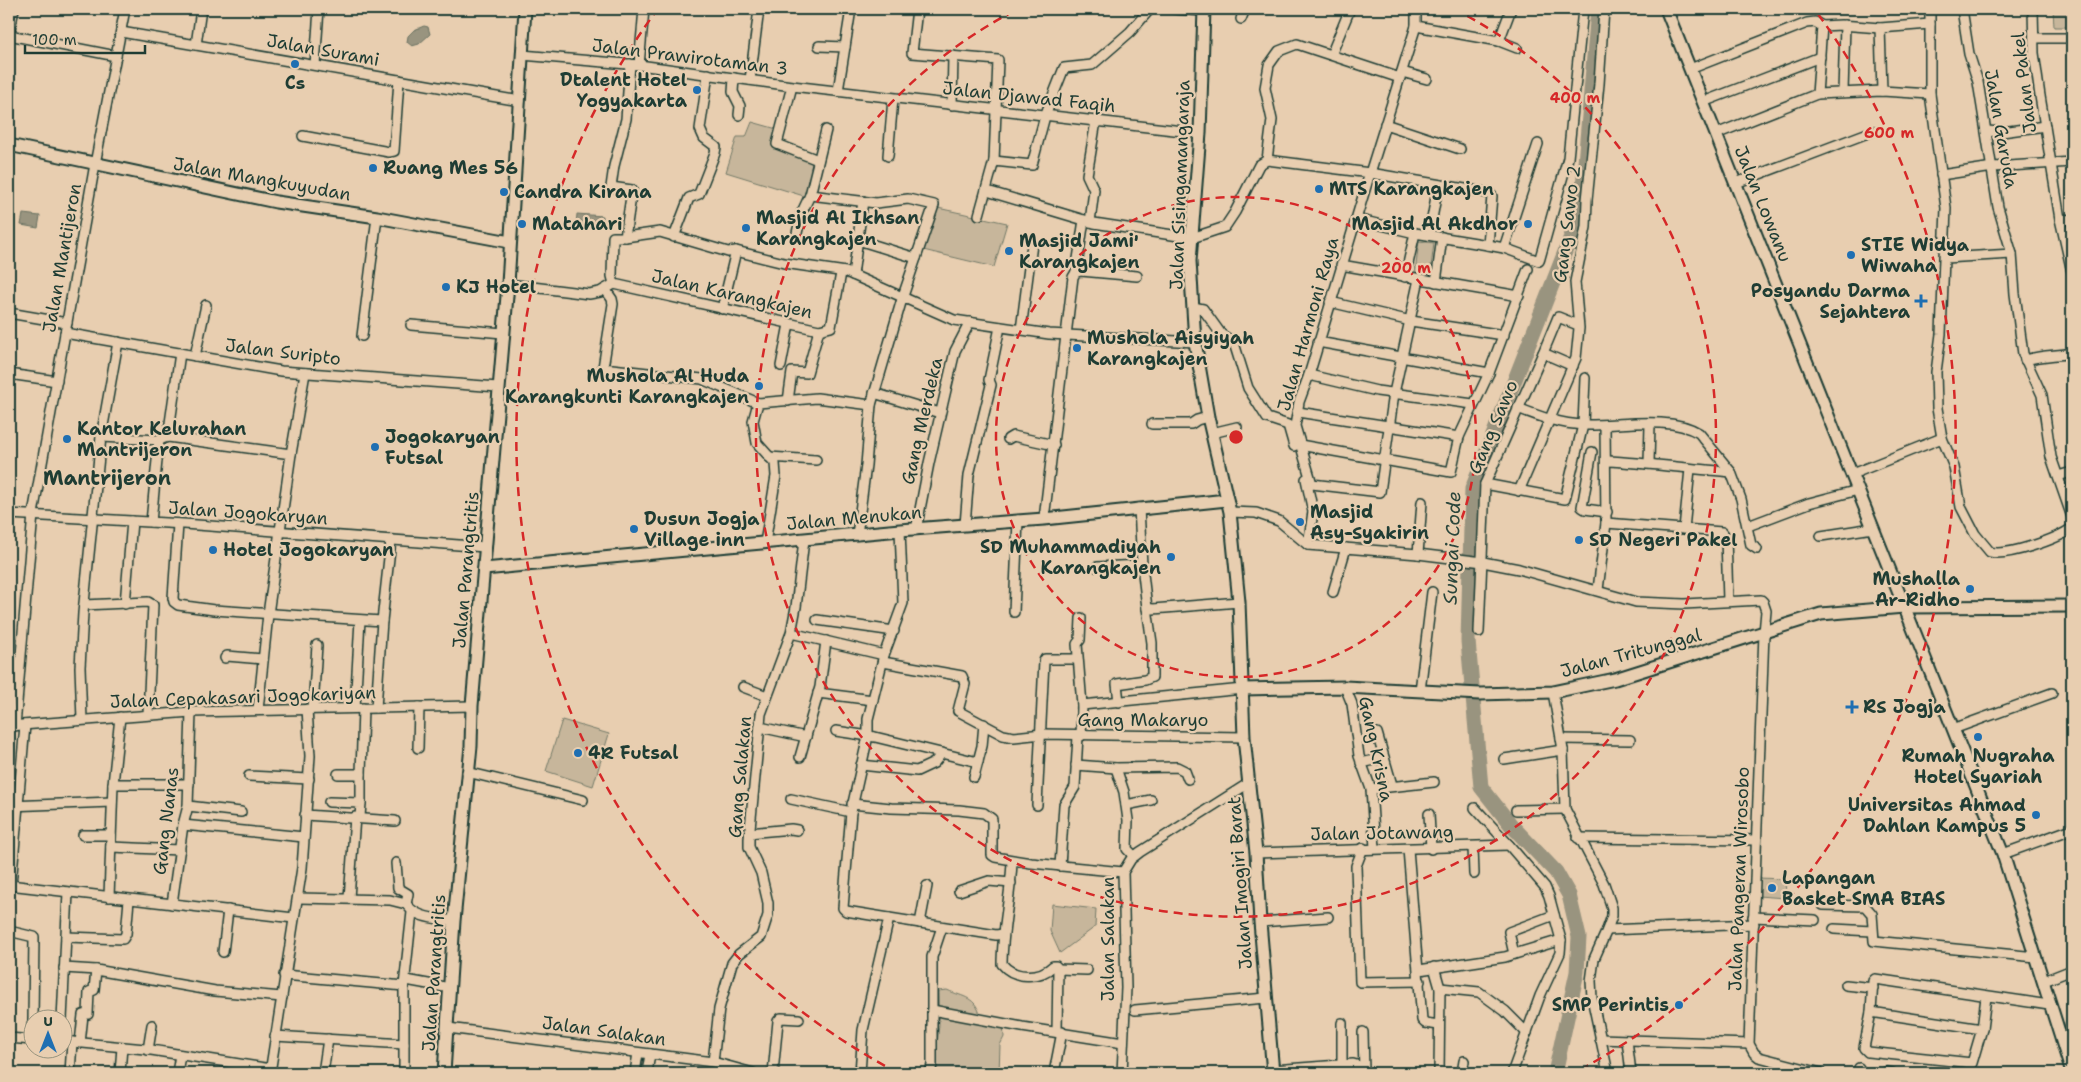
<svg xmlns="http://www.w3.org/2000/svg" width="2081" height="1082" viewBox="0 0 2081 1082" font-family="'Shantell Sans',sans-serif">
<rect width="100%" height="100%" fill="#e8ceb0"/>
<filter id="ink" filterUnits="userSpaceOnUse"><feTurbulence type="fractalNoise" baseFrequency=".02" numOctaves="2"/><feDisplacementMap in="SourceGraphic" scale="10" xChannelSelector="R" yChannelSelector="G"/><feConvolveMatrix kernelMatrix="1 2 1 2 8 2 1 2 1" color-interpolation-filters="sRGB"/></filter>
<g filter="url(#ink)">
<g fill="#c7b69b" stroke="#737a68">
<path d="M2053 9H2072V27H2054Z"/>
<path d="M752 122 777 129 773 145 817 160 807 197 726 172 737 137H746Z"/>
<path d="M933 207 1007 223 994 267 919 249Z"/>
<path d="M1419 241 1434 243 1430 275 1415 273Z"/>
<path d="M562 720 609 734 593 786 546 771Z"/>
<path d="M1758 878 1786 879 1785 898 1758 896Z"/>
<path d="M1052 904 1096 909 1095 927 1060 953 1050 931Z"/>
<path d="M947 990C965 998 975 996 981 1017L1003 1023 1004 1037 1000 1045 999 1073H939L935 1066 939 1025 938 991Z"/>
</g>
<g fill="#99947f" stroke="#687161">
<path d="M424 26 428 27 430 34 419 44 412 46 407 42 408 36 414 30Z"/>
<path d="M23 214 40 216 38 228 21 225Z"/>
<path d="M577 214 603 216V226L576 225Z"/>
</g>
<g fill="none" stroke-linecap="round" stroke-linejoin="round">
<path stroke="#99947f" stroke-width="15" d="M1555 1073 1577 972 1579 937 1569 895 1556 872 1511 825 1481 787 1468 641 1472 489 1581 211 1598 9"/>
<g stroke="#1f3d34" stroke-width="12">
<g id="minor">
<path d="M917 9 912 53 998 60 994 161 979 215"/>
<path d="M1175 9 1204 11"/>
<path d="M1416 9V26"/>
<path d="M1930 9V94L1946 208 1941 334 1936 372 1937 408 1942 438 1954 467 1961 507 1975 534 1990 552C2006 557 2058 539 2072 528"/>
<path d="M1962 9 1969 54 1978 82 1998 207 2012 254 2015 294 2023 354 2042 395 2051 457 2072 517"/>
<path d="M2033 9 2034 53 2040 96 2060 219 2072 272"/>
<path d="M1241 19 1245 9"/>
<path d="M1822 26 1841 25 1880 28 1930 24"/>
<path d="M1880 28 1882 91"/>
<path d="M121 32 520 101"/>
<path d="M9 34 14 9"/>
<path d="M9 35 116 56"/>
<path d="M2034 38H2072"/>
<path d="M1499 41 1511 9"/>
<path d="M196 45 201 9"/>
<path d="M819 46 845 47"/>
<path d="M522 55 639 65 792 86 1200 133"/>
<path d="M1331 55 1350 9"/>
<path d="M315 65 319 9"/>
<path d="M639 65 644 9"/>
<path d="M1690 69 1807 23 1815 22 1822 26 1817 94"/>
<path d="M1402 72 1427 79"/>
<path d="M734 78 733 92 740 106 739 115"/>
<path d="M750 80 759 9"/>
<path d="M792 86 777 144 818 160"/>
<path d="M838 91 851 9"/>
<path d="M1843 92 1845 25"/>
<path d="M1703 102 1820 57"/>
<path d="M952 105 953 56"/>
<path d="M1385 124 1460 149"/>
<path d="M1986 131 2002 132 2045 126"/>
<path d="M1716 134 1817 94 1882 91 1930 94"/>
<path d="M303 136 389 152 394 151 399 80"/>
<path d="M888 156 893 99"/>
<path d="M1267 160 1272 120 1265 88 1269 65 1279 51 1297 44 1400 78"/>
<path d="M994 161 1032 165 1045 116 1064 68 1092 65 1130 32 1150 9"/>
<path d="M1941 175 1993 167 2072 162"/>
<path d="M1736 183 1873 131"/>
<path d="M987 191 1094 223 1192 238 1225 227 1235 212 1259 165 1267 160 1370 173 1416 26 1499 41 1517 48"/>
<path d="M810 195 876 203 908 199 934 205 902 299 871 405 866 465 857 535"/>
<path d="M1356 219 1415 233 1488 245 1492 196 1489 193 1370 173 1309 375 1299 402 1295 426 1312 484 1380 492 1394 393 1419 279"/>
<path d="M2060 219 2072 220"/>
<path d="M1090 222 1094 190 1087 175 1096 121"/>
<path d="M797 233 802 212 810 195 826 130"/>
<path d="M1429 235 1438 186"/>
<path d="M625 237 660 232 728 252 736 251 784 263 846 272 954 320 1049 334 1195 342"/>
<path d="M674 237 689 198 699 194 715 153 716 147 704 138 700 129 708 74"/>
<path d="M858 240 916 258"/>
<path d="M1488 245 1504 248 1539 261 1540 258 1568 158 1583 9"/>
<path d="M1504 248 1538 144"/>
<path d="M1945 258 2012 254"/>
<path d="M1341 265 1519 296"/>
<path d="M1076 272 1084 220"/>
<path d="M853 275 863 201"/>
<path d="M1405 277 1415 233"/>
<path d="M1436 282 1442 237"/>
<path d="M508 284 589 294 600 292 614 284 819 330 831 327 841 273"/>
<path d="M614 284 612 276 613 237H625L632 190 611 187 614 166 626 119 630 64"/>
<path d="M605 289 612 299 613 304 603 368 702 379 758 403"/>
<path d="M1330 302 1411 321 1504 335"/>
<path d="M1193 307 1203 309 1221 334 1234 343 1248 388 1267 418 1288 425 1294 446"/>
<path d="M722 309 736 251"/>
<path d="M9 313 67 323"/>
<path d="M411 325 503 333"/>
<path d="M1021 330 1032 244"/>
<path d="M65 333 281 371 498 387"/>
<path d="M362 336 377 217"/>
<path d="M1318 342 1489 373"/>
<path d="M1543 353 1558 317 1578 325"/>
<path d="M195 356 206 305"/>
<path d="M2025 360C2043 355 2055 356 2072 353"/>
<path d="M781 366 789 324"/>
<path d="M9 374 57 381"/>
<path d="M1309 375 1377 391 1473 404"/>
<path d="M874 393 940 413"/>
<path d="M788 401 792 372 807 373 819 330"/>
<path d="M1518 408C1540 417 1560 424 1585 425 1618 426 1670 415 1699 433L1731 472 1741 499 1751 545 1757 549"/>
<path d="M1298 412 1459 437"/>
<path d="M1152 424H1191L1197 420 1208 417"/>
<path d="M1212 433 1237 427"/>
<path d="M101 437 159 440 168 437 291 454"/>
<path d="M168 437 180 353"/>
<path d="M1008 439 1013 436 1054 445"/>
<path d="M1300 445 1451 472 1459 437 1489 373 1528 269"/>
<path d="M1592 452 1582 507 1585 509 1607 512"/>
<path d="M769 457 816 460"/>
<path d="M1607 461C1649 463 1690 469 1731 472"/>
<path d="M1649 463 1650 424"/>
<path d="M1852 474 1942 438"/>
<path d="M2058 476 2072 472"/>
<path d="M1306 479 1313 512 1308 545"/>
<path d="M1485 484 1565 499 1583 425 1585 378"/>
<path d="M1519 491 1576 358 1579 328 1575 282 1586 227 1587 200 1599 84 1604 9"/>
<path d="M1139 508 1142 565 1147 608 1153 609 1239 602"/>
<path d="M1230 512 1256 513 1279 521 1308 545 1418 554 1483 562 1519 569 1636 602 1684 604 1761 600 1763 602 1766 611 1764 633 1749 1044 1754 1053 1759 1057 1821 1073"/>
<path d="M9 514 184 524 485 547"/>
<path d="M1044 519 1073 277 1076 272 1081 271 1137 276"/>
<path d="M151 522 159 440"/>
<path d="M1606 523 1722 532 1726 537 1728 601"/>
<path d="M178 524 173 598 174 602 178 605 214 610 382 621"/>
<path d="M965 525 969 475 991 385 989 380 1000 327"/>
<path d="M1748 526 1809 503 1858 490"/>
<path d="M1684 529 1690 469"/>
<path d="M916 530 929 463 955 351 970 322"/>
<path d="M1821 536 1873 528"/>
<path d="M765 543 776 476 775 463 757 443 753 421 758 403 817 398 871 405"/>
<path d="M1418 554 1422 502"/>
<path d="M1097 567 1142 565"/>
<path d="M1598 590 1606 523 1605 425"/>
<path d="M1333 592 1346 548"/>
<path d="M125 604 132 521"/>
<path d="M84 605 148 602 153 605 148 714"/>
<path d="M1014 612 1018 520"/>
<path d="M1081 618 1080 640 1077 644 1082 705 1081 736"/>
<path d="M817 620 894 631"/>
<path d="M1479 632 1485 484 1543 353 1573 366"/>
<path d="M791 633 884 655"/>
<path d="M225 658 227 656 263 659"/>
<path d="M883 662 962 676 965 684 958 711 1003 735 1014 737 1042 734 1244 737"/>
<path d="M743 687 767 696"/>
<path d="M1345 687 1352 704 1359 756 1371 789 1375 848"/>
<path d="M1420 691 1432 592"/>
<path d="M1553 692 1563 750 1565 809 1604 884 1612 908V916L1607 930 1594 959 1591 981 1592 998 1608 1073"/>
<path d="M818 693 873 700"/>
<path d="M1119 702 1117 684 1145 680 1152 677V643L1147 608"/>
<path d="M1082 705 1243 689"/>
<path d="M313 708 317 645"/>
<path d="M355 708 360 620"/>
<path d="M376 708 382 621 391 540"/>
<path d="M258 710 268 614 291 454 305 373"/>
<path d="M82 720 80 667 83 613 101 437 118 342"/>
<path d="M9 726 191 712 472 706"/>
<path d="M15 726 33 514 95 164 125 9"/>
<path d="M760 727 806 737"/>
<path d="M1953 729 2052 693"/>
<path d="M836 731 875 737 978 762"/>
<path d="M1377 733 1392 785"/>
<path d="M1561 739 1630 740"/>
<path d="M418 748 419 707"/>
<path d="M800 757 820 687 826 641"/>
<path d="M1504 759 1563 750"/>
<path d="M1361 763 1384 758"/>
<path d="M861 765 917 771 934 763 942 753"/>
<path d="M1076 765 1116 768 1177 767 1185 771 1188 779"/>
<path d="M1116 768 1124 792 1128 820 1127 849 1134 856"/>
<path d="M467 772 583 800"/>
<path d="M338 774H361V803"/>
<path d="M361 774 363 708"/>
<path d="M249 776 309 779"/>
<path d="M974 777 982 746 984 724"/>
<path d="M113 784H189"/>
<path d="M1371 789 1434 782"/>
<path d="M791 799 851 812"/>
<path d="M329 802 361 803 360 817"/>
<path d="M852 804 891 808 959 810 984 813 992 819V855L995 857 1031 863 1123 872"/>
<path d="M1037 805 1044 661 1045 659H1077"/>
<path d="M1126 805 1151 800"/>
<path d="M9 806 112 802"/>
<path d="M188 806 241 812"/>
<path d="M1475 808 1509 845 1545 887 1549 896 1561 940 1560 953 1540 996 1512 1073"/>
<path d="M1516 810 1565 809"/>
<path d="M1429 814 1431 849"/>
<path d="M305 815 395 821"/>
<path d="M183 825 304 837"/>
<path d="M749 833 791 829 797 830"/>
<path d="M83 835H111"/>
<path d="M1578 838 1756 840"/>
<path d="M111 847 180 850"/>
<path d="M1473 847 1474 874"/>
<path d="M1363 848 1356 866 1360 982 1420 981"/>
<path d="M1408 849 1422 1020 1425 1023 1439 1025"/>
<path d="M1256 853 1509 845"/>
<path d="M2003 854 2072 829"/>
<path d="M1012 861C1011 895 1002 929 1002 964 1014 979 1040 979 1053 966H1056L1058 969 1057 1031"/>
<path d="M396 863 398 888 408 894 406 904"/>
<path d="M1060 866 1064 805 1075 787 1078 736"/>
<path d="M9 885 294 918"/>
<path d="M11 885 25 725"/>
<path d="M959 891 989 881 1011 883"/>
<path d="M109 897 113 784 120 717"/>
<path d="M298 898 390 900 406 904C417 919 436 918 454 921"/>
<path d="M349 898 355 817"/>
<path d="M172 904 183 825 188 806 191 712"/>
<path d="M1823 905 1865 906 1872 914 1874 941 2036 957"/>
<path d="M1753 917 1815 920"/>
<path d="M889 918 996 935 1003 934"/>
<path d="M1260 922 1328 917"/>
<path d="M920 923 927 886"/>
<path d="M1834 929 1872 931"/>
<path d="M1607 930 1754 924"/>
<path d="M9 931 34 937 33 1020"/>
<path d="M66 937 123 939 126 934 129 900"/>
<path d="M223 952 228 910"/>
<path d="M1514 954 1509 932 1554 915"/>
<path d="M1434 967 1440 988 1439 1073"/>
<path d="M64 968 96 970 215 991 282 997"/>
<path d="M1058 969 1087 970"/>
<path d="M1419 970 1505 957 1561 940"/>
<path d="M284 975 404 986"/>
<path d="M406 980 450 988"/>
<path d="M2044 981 2072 970"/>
<path d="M1846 985 1873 988"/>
<path d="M1440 988 1479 992 1505 1011 1527 1033"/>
<path d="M1986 997 1982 1029 1972 1063 1868 1052 1864 1048 1871 1012 1873 981 1875 979 2049 1005"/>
<path d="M932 1010 1022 1027 1123 1043"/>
<path d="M1135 1010 1266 998"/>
<path d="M1871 1012 1982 1029"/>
<path d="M62 1020 68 892"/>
<path d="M1342 1023V1064"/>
<path d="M448 1028 713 1062 753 1073"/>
<path d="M1363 1032 1364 1071"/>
<path d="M275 1036 404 1044"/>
<path d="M9 1038 32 1040"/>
<path d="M1600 1039 1749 1044"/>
<path d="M32 1040V1024"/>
<path d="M1627 1040 1631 1073"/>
<path d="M62 1041 145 1049 271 1069"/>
<path d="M80 1043 83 1015 88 1014 89 992 94 990 96 970"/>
<path d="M148 1050 152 1025"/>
<path d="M713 1062 719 1009 732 963 739 954 761 937 768 915V903L761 873 749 847V839L761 714 791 633 796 607 804 540"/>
<path d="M1273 1070 1353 1064 1360 1066 1366 1073"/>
<path d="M1886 1072 1892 1073"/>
<path d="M70 1073 72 1042"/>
<path d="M120 1073 122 1047"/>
<path d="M177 1073 180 1055"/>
<path d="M270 1073 302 868 310 756 307 709"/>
<path d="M323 1073 328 1039"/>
<path d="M404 1073V986L412 912"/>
<path d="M635 1073 638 1053"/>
<path d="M647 1073 650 1054"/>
<path d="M773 1073 778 1021 781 1018 799 1019"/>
<path d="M860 1073 863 1030 889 918 846 911 843 908 851 812 868 736V719L884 655 903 603 900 530"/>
<path d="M930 1073 932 1065V957L942 927"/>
<path d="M1054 1073 1062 1032"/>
<path d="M1122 1073 1126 988 1123 872 1131 859 1140 852 1249 783"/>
<path d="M1462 1073 1464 1061"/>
<path d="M1858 1073 1859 1068"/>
</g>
</g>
<g stroke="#1f3d34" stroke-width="15">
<g id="major">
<path d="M1204 9 1200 133 1190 261 1195 342 1208 417 1230 512 1239 602 1244 737 1256 853 1260 922 1273 1073"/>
<path d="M1666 9 2003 854 2072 1073"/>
<path d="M9 145 276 202 377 217 510 242"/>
<path d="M484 569 900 530 1044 519 1227 500"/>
<path d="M1243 689 1345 687 1480 694 1553 692 1615 679 1821 614 1904 607 2072 606"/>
<path d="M444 1073 454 921 471 746 472 706 508 284 525 9"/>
</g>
</g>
<use href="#minor" stroke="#e8ceb0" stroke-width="9"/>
<use href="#major" stroke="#e8ceb0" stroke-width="11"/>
</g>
</g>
<g fill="none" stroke="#d62828" stroke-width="2.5" stroke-dasharray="9 6">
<circle cx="1236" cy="437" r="240"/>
<path d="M1454 9A480 480 0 1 1 1018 9"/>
<path d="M898 1073A720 720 0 0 1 654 14M1818 14A720 720 0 0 1 1574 1073"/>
</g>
<g fill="#1f6fb2" stroke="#e8ceb0" stroke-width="2">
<circle cx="295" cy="64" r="5"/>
<circle cx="697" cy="90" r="5"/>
<circle cx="373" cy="168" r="5"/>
<circle cx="1319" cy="189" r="5"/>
<circle cx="504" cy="192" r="5"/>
<circle cx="522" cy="224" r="5"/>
<circle cx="1528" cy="224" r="5"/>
<circle cx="746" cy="228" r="5"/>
<circle cx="1009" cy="251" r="5"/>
<circle cx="1851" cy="255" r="5"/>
<circle cx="446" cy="287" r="5"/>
<path d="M1918.5 293.5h5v5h5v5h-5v5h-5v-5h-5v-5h5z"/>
<circle cx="1077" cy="348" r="5"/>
<circle cx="759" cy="386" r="5"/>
<circle cx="67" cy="439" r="5"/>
<circle cx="375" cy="447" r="5"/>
<circle cx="1300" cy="522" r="5"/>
<circle cx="634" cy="529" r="5"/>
<circle cx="1579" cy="540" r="5"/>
<circle cx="213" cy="550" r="5"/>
<circle cx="1171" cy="557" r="5"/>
<circle cx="1970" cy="589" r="5"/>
<path d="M1849.5 699.5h5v5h5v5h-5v5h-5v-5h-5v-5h5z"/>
<circle cx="1978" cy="737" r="5"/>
<circle cx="578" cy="753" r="5"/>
<circle cx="2036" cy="815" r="5"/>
<circle cx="1772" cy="888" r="5"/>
<circle cx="1679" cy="1005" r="5"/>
</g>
<g text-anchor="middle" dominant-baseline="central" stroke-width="4.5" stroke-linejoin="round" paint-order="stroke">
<g font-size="18" fill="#1f3d34" stroke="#e8ceb0">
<text transform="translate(323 50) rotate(10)">Jalan Surami</text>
<text transform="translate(690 57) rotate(7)">Jalan Prawirotaman 3</text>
<text transform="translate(2024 83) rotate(-97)">Jalan Pakel</text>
<text transform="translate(1029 97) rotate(6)">Jalan Djawad Faqih</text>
<text transform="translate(2001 129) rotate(80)">Jalan Garuda</text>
<text transform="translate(262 179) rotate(10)">Jalan Mangkuyudan</text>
<text transform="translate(1180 185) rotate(-88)">Jalan Sisingamangaraja</text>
<text transform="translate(1763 204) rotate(68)">Jalan Lowanu</text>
<text transform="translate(1567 224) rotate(-83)">Gang Sawo 2</text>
<text transform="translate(62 258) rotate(-80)">Jalan Mantijeron</text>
<text transform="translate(732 294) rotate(13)">Jalan Karangkajen</text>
<text transform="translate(1308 324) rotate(-74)">Jalan Harmoni Raya</text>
<text transform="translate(283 352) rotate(7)">Jalan Suripto</text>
<text transform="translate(922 421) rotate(-77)">Gang Merdeka</text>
<text transform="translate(1493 427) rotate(-67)">Gang Sawo</text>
<text transform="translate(248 513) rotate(4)">Jalan Jogokaryan</text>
<text transform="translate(854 518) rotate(-5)">Jalan Menukan</text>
<text transform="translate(466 570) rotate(-85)">Jalan Parangtritis</text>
<text transform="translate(1631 653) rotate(-15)">Jalan Tritunggal</text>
<text transform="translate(243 697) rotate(-2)">Jalan Cepakasari Jogokariyan</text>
<text x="1143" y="720">Gang Makaryo</text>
<text transform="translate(1376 749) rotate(78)">Gang Krisna</text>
<text transform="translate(740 777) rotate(-85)">Gang Salakan</text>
<text transform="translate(166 821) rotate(-83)">Gang Nanas</text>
<text transform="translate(1382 833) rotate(-1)">Jalan Jotawang</text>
<text transform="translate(1739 879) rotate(-88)">Jalan Pangeran Wirosobo</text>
<text transform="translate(1240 883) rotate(-94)">Jalan Imogiri Barat</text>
<text transform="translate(1108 939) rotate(-90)">Jalan Salakan</text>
<text transform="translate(434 973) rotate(-86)">Jalan Parangtritis</text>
<text transform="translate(604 1031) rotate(8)">Jalan Salakan</text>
</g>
<g font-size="18" font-weight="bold" fill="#1f3d34" stroke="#e8ceb0" text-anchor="start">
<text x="687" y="80" text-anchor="end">Dtalent Hotel<tspan x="687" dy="21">Yogyakarta</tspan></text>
<text x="295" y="83" text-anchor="middle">Cs</text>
<text x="383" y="168">Ruang Mes 56</text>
<text x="1329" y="189">MTS Karangkajen</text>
<text x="514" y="192">Candra Kirana</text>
<text x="756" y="218">Masjid Al Ikhsan<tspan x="756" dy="21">Karangkajen</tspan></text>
<text x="532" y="224">Matahari</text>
<text x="1518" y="224" text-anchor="end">Masjid Al Akdhor</text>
<text x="1019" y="241">Masjid Jami'<tspan x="1019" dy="21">Karangkajen</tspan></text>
<text x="1861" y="245">STIE Widya<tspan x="1861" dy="21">Wiwaha</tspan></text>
<text x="456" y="287">KJ Hotel</text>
<text x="1910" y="291" text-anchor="end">Posyandu Darma<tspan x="1910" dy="21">Sejahtera</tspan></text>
<text x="1087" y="338">Mushola Aisyiyah<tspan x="1087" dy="21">Karangkajen</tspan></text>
<text x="749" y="376" text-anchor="end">Mushola Al Huda<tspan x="749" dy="21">Karangkunti Karangkajen</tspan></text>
<text x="77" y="429">Kantor Kelurahan<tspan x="77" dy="21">Mantrijeron</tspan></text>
<text x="385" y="437">Jogokaryan<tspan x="385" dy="21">Futsal</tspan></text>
<text x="1310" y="512">Masjid<tspan x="1310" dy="21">Asy-Syakirin</tspan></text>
<text x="644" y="519">Dusun Jogja<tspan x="644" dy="21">Village inn</tspan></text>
<text x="1589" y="540">SD Negeri Pakel</text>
<text x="1161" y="547" text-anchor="end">SD Muhammadiyah<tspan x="1161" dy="21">Karangkajen</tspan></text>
<text x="223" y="550">Hotel Jogokaryan</text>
<text x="1960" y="579" text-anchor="end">Mushalla<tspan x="1960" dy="21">Ar-Ridho</tspan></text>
<text x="1863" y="707">RS Jogja</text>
<text x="588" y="753">4R Futsal</text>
<text x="1978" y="756" text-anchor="middle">Rumah Nugraha<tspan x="1978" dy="21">Hotel Syariah</tspan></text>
<text x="2026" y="805" text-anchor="end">Universitas Ahmad<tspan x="2026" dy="21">Dahlan Kampus 5</tspan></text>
<text x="1782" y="878">Lapangan<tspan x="1782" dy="21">Basket SMA BIAS</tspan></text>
<text x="1669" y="1005" text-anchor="end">SMP Perintis</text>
</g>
<g font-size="19" font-style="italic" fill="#2b463c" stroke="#e8ceb0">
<text transform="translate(1452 548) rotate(-88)">Sungai Code</text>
</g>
<g font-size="20" font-weight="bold" fill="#1f3d34" stroke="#e8ceb0">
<text x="107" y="478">Mantrijeron</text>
</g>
</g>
<circle cx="1236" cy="437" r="8" fill="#d62828" stroke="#e8ceb0" stroke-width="2.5"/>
<g font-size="15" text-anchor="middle" font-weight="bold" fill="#d62828" stroke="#e8ceb0" stroke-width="4.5" stroke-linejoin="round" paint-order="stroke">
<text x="1575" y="103">400 m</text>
<text x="1889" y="138">600 m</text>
<text x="1406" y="273">200 m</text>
</g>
<rect width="2081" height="1082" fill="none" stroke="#e8ceb0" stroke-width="30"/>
<rect x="15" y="15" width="2051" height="1052" fill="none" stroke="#1f3d34" stroke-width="2" filter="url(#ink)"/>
<g transform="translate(48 1034)"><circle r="24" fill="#e8ceb0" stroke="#98947e"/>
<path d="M0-4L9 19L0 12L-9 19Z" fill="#1f6fb2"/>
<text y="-8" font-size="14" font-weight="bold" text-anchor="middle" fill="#1f3d34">U</text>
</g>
<path d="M25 45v8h120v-8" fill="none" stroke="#1f3d34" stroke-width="2.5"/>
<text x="32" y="45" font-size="15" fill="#1f3d34" stroke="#e8ceb0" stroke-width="4" paint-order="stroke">100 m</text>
</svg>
